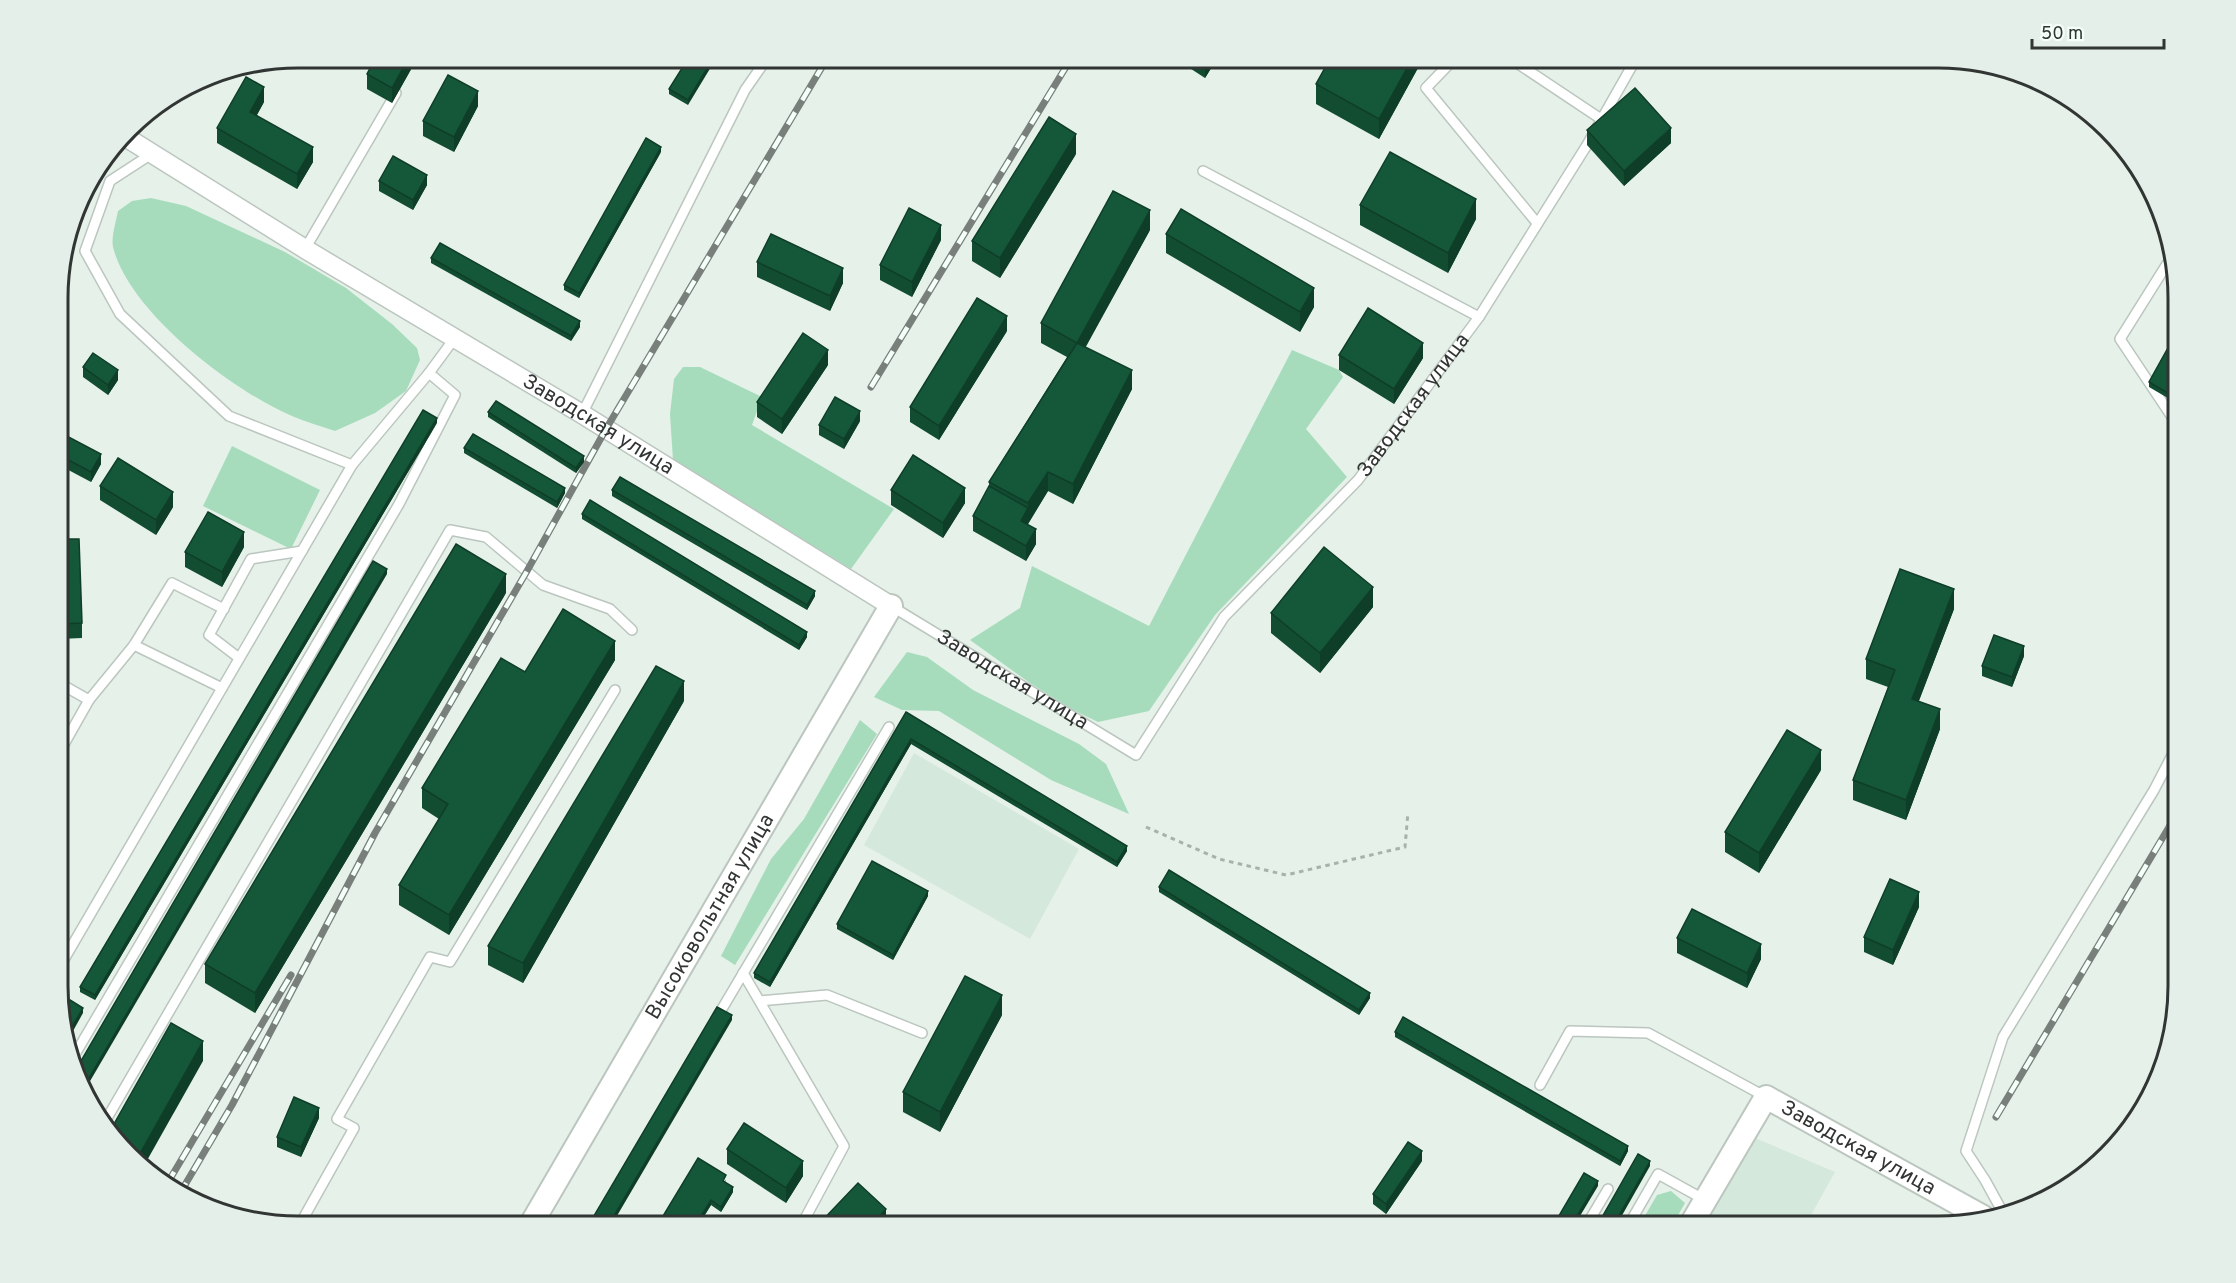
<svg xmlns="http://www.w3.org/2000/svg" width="2236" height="1283" viewBox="0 0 2236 1283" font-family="Overpass,sans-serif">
<rect width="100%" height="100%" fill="#e6f1ea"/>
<g fill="#d5e8dc">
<path d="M914 753 1079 849 1030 939 864 845Z"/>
<path d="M1741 1132 1835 1172 1805 1226H1688Z"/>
</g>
<g fill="#a6dcbc">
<path d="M151 198 186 206 285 252 346 288 392 324 417 348 420 360 406 391 375 413 335 431C321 426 306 422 292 416 233 391 129 312 113 247 111 237 116 222 118 211L132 201Z"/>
<path d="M1292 350 1339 370 1343 377 1306 429 1347 477 1215 615 1149 711 1098 722 1073 710 1030 683 970 640 1020 608 1032 566 1149 626Z"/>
<path d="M683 367H700L762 397 752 425 894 509 851 569 673 460 670 414 674 379Z"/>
<path d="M232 446 320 490 291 549 203 506Z"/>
<path d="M907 652 927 657 973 690 1079 744 1106 764 1129 814 1051 780 939 711 902 710 874 697Z"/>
<path d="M860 720 877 734 735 965 721 956 771 859 804 819Z"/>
<path d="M1671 1191 1685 1203 1672 1226H1639L1657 1195Z"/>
</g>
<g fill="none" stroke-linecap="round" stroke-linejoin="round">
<g stroke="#bbc6bf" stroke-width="12">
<g id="service">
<path d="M1456 57 1426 88 1537 223"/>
<path d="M1508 57 1601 119"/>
<path d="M153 153 110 181 85 251 120 314 229 416 352 465 429 373 454 339"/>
<path d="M1203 171 1479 317"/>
<path d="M305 249 396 93"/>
<path d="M2167 264 2120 339 2178 426"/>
<path d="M582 414 745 90 768 57"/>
<path id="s1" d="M891 606 1136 755 1224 617 1358 480 1479 317 1587 145 1637 57"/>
<path d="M134 645 222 688"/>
<path d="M239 658 209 635 251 559 302 551"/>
<path d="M59 683 89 700 134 645 172 583 224 609"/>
<path d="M59 753 89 700"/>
<path d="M59 968 352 465"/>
<path d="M743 973 844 1146 801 1226"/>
<path d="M760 1001 827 995 922 1033"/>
<path d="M716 1019 889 727"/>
<path d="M74 1056 399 504 455 395 429 373"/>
<path d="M1540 1085 1570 1031 1648 1033 1766 1097"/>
<path d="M103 1125 450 530 486 537 543 585 610 609 632 630"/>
<path d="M2002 1211 1985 1180 1966 1151 2003 1037 2154 790 2178 744"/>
<path d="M299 1226 354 1128 337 1119 430 957 450 962 615 690"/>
<path d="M1586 1226 1608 1189"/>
<path d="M1628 1226 1658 1174 1705 1200"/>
</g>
</g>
<g stroke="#bbc6bf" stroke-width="21">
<g id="minor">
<path id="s2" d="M124 136 305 249 582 414 891 606"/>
</g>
</g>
<g stroke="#bbc6bf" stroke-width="26">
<g id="tertiary">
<path id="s3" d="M530 1226 891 606"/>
<path id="s4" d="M1690 1226 1766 1097 1983 1217"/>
</g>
</g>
<path stroke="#a9b1ac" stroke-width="3" stroke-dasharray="4.5 4.5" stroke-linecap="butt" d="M1146 827 1219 859 1286 875 1405 847 1408 812"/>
<use href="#service" stroke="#fff" stroke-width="9"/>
<use href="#minor" stroke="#fff" stroke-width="18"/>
<use href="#tertiary" stroke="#fff" stroke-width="22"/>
<g stroke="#79807c" stroke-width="7">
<g id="rail">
<path d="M871 387 1072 57"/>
<path d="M1996 1117 2178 812"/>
<path d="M167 1184 291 975"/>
<path d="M179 1195 232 1105 375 833 527 571 606 429 828 57"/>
</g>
</g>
<use href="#rail" stroke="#f3fff8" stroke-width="4.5" stroke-dasharray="14" stroke-linecap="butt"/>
</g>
<g fill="#124c31">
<path d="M418 57 392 103 367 89V74Z"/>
<path d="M658 57H674L670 64Z"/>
<path d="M689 57 688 105 669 94V89Z"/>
<path d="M1185 57H1218L1205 78 1185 65Z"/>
<path d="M1331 57H1424L1379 139 1316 104V84Z"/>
<path d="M264 102 257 115 313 162 297 189 217 143V128Z"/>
<path d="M478 106 454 152 423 136V121Z"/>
<path d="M1587 130 1671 143 1624 186 1587 145Z"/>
<path d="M661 152 579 298 564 290V285Z"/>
<path d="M1076 154 1000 278 972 261V241Z"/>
<path d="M379 181 427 185 413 210 379 191Z"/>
<path d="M1360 205 1476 219 1448 273 1360 225Z"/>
<path d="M1150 230 1085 347 1132 389 1073 504 1048 491 1028 523 1027 525 1036 544 1026 561 973 531V516L989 486V482L1067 357 1041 343V323Z"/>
<path d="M1166 234 1314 307 1300 332 1166 253Z"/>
<path d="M941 240 912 297 880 280V265Z"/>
<path d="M431 258 580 327 571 341 431 263Z"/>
<path d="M757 262 843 283 830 311 757 277Z"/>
<path d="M2178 330V404L2149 387V382Z"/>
<path d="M1007 331 939 440 910 422V407Z"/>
<path d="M1339 355 1423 358 1394 404 1339 370Z"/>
<path d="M828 365 782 434 757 417V402Z"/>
<path d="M83 367 118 380 108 395 83 377Z"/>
<path d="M488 412 584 462 576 473 488 417Z"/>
<path d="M860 421 844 449 819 435V425Z"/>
<path d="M437 423 95 1000 80 992V987Z"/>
<path d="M59 432 101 464 91 482 59 465Z"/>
<path d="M464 448 565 493 557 508 464 453Z"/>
<path d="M100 486 173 507 156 535 100 500Z"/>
<path d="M612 490 815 596 807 610 612 496Z"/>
<path d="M891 490 965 503 943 538 891 505Z"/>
<path d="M582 514 807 637 799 650 582 519Z"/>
<path d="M59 539 82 623V638L59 639Z"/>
<path d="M244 547 222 587 185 567V552Z"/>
<path d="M506 593 255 1013 205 983V964Z"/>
<path d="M1373 607 1320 673 1271 633V613Z"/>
<path d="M1954 609 1919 701 1940 729 1906 820 1853 800V780L1888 687 1866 679V659Z"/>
<path d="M2024 656 2012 687 1982 676V666Z"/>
<path d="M615 660 449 935 399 905V885L439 819 422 808V788L525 672Z"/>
<path d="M684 701 523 983 488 965V946Z"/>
<path d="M906 712 1127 851 1117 867 911 744 770 987 754 978V973Z"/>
<path d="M1821 770 1759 873 1725 852V832Z"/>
<path d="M1159 887 1370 998 1359 1015 1159 892Z"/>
<path d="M928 896 893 960 837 929V924Z"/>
<path d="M1919 907 1893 965 1864 952V937Z"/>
<path d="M1677 938 1761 959 1747 988 1677 953Z"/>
<path d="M1002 1015 940 1132 903 1112V1092Z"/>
<path d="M1395 1032 1628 1151 1620 1166 1395 1037Z"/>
<path d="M319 1118 301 1157 277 1147V1137Z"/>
<path d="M727 1149 803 1176 786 1203 727 1164Z"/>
<path d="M1422 1161 1386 1214 1373 1204V1194Z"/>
<path d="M726 1180 725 1182 733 1192 721 1212 711 1205 698 1226H657Z"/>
</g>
<g fill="#0f3e28">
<path d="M409 57H418L392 103V88Z"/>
<path d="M714 57H717L688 105V100Z"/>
<path d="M1205 57H1218L1205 78Z"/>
<path d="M1413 57H1424L1379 139V119Z"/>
<path d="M264 87V102L250 127V112Z"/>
<path d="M478 91V106L454 152V137Z"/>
<path d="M1671 128V143L1624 186V171Z"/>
<path d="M1076 134V154L1000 278V258Z"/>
<path d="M313 147V162L297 189V174Z"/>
<path d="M661 147V152L579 298V293Z"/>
<path d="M427 175V185L413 210V200Z"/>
<path d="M1476 199V219L1448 273V253Z"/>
<path d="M1150 210V230L1077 363V343Z"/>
<path d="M941 225V240L912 297V282Z"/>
<path d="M843 268V283L830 311V296Z"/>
<path d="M1314 288V307L1300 332V312Z"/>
<path d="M1007 316V331L939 440V426Z"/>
<path d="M580 321V327L571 341V336Z"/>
<path d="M1423 343V358L1394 404V389Z"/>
<path d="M828 350V365L782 434V419Z"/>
<path d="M118 370V380L108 395V385Z"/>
<path d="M1132 370V389L1073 504V484Z"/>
<path d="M860 411V421L844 449V439Z"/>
<path d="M437 418V423L95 1000V995Z"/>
<path d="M101 454V464L91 482V472Z"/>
<path d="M584 456V462L576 473V468Z"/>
<path d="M1048 472V491L1021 536V521L1028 508V503Z"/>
<path d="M565 488V493L557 508V502Z"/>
<path d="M965 488V503L943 538V523Z"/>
<path d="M173 492V507L156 535V520Z"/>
<path d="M1036 529V544L1026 561V546Z"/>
<path d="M244 532V547L222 587V572Z"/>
<path d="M387 569V574L86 1088 85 1085Z"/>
<path d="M506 574V593L255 1013V993Z"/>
<path d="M1373 587V607L1320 673V653Z"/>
<path d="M1954 589V609L1912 718V699Z"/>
<path d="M815 591V596L807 610V605Z"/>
<path d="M807 632V637L799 650V645Z"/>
<path d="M615 641V660L449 935V915Z"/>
<path d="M2024 646V656L2012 687V677Z"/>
<path d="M684 681V701L523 983V963Z"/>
<path d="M1940 709V729L1906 820V800Z"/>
<path d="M911 739V744L770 987V982Z"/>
<path d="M1821 750V770L1759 873V853Z"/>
<path d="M1127 846V851L1117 867V862Z"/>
<path d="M928 891V896L893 960V955Z"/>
<path d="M1919 892V907L1893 965V950Z"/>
<path d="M1761 944V959L1747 988V973Z"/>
<path d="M1370 993V998L1359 1015V1010Z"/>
<path d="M1002 995V1015L940 1132V1112Z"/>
<path d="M83 1008V1013L68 1040 66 1037Z"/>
<path d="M732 1015V1020L611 1226H608Z"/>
<path d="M203 1041V1061L145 1164 138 1157Z"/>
<path d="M319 1108V1118L301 1157V1147Z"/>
<path d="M1628 1146V1151L1620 1166V1161Z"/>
<path d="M1422 1151V1161L1386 1214V1204Z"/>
<path d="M803 1161V1176L786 1203V1188Z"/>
<path d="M1650 1161V1166L1616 1226H1613Z"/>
<path d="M1598 1181V1186L1574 1226H1571Z"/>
<path d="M733 1187V1192L721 1212V1207Z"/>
<path d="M711 1200V1205L698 1226H695Z"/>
<path d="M886 1209V1224L884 1226H870Z"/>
</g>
<g fill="#155839" stroke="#0f3e28" stroke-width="1.5">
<path d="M376 57H409L392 88 367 74Z"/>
<path d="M689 57H714L688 100 669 89Z"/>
<path d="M1331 57H1413L1379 119 1316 84Z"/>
<path d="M448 75 478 91 454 137 423 121Z"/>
<path d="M246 77 264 87 250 112 313 147 297 174 217 128Z"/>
<path d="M1635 88 1671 128 1624 171 1587 130Z"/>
<path d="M1049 117 1076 134 1000 258 972 241Z"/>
<path d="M646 138 661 147 579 293 564 285Z"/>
<path d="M1390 152 1476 199 1448 253 1360 205Z"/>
<path d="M393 156 427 175 413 200 379 181Z"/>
<path d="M1113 191 1150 210 1077 343 1041 323Z"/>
<path d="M909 208 941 225 912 282 880 265Z"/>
<path d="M1181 209 1314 288 1300 312 1166 234Z"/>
<path d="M771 234 843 268 830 296 757 262Z"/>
<path d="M440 243 580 321 571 336 431 258Z"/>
<path d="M977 298 1007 316 939 426 910 407Z"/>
<path d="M1368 308 1423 343 1394 389 1339 355Z"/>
<path d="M2178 330V399L2149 382Z"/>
<path d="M803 333 828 350 782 419 757 402Z"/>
<path d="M1077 343 1132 370 1073 484 1048 472 1028 503 989 482Z"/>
<path d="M93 353 118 370 108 385 83 367Z"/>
<path d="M835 397 860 411 844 439 819 425Z"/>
<path d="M496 401 584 456 576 468 488 412Z"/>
<path d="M423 410 437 418 95 995 80 987Z"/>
<path d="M59 432 101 454 91 472 59 455Z"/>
<path d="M473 434 565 488 557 502 464 448Z"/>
<path d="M913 455 965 488 943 523 891 490Z"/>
<path d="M118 458 173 492 156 520 100 486Z"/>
<path d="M620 477 815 591 807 605 612 490Z"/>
<path d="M989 486 1028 508 1021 521 1036 529 1026 546 973 516Z"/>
<path d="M590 500 807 632 799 645 582 514Z"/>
<path d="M208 512 244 532 222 572 185 552Z"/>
<path d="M59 539H79L82 623 59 624Z"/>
<path d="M456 544 506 574 255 993 205 964Z"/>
<path d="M1324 547 1373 587 1320 653 1271 613Z"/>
<path d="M373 561 387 569 85 1085 78 1066Z"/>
<path d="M1900 569 1954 589 1912 699 1940 709 1906 800 1853 780 1895 670 1866 659Z"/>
<path d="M563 609 615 641 449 915 399 885 448 804 422 788 501 658 525 672Z"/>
<path d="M1994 635 2024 646 2012 677 1982 666Z"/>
<path d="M656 666 684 681 523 963 488 946Z"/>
<path d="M906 712 1127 846 1117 862 911 739 770 982 754 973Z"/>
<path d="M1787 730 1821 750 1759 853 1725 832Z"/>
<path d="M872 861 928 891 893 955 837 924Z"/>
<path d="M1169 870 1370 993 1359 1010 1159 887Z"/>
<path d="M1890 879 1919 892 1893 950 1864 937Z"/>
<path d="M1692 909 1761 944 1747 973 1677 938Z"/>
<path d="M965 976 1002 995 940 1112 903 1092Z"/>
<path d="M70 1000 83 1008 66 1037 59 1018Z"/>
<path d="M717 1007 732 1015 608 1226H588Z"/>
<path d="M1403 1017 1628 1146 1620 1161 1395 1032Z"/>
<path d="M171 1023 203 1041 138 1157 110 1131Z"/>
<path d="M294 1097 319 1108 301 1147 277 1137Z"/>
<path d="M744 1123 803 1161 786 1188 727 1149Z"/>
<path d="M1408 1142 1422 1151 1386 1204 1373 1194Z"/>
<path d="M1638 1154 1650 1161 1613 1226H1597Z"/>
<path d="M698 1158 726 1175 723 1181 733 1187 721 1207 711 1200 695 1226H657Z"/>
<path d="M1584 1173 1598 1181 1571 1226H1553Z"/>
<path d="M858 1183 886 1209 870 1226H817Z"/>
<path d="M1880 1222 1886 1226H1878Z"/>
</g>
<g text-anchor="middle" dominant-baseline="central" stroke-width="6" stroke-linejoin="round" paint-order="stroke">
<g font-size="21" fill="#313533" stroke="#f3fff8">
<text stroke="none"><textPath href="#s1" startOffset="735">Заводская улица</textPath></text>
<text stroke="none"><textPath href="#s2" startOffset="555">Заводская улица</textPath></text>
<text stroke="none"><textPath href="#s1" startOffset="142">Заводская улица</textPath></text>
<text stroke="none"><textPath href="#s3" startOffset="358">Высоковольтная улица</textPath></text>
<text stroke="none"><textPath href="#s4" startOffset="255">Заводская улица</textPath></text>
</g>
</g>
<path d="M0 0H2236V1283H0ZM298 68H1938A230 230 0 0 1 2168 298V986A230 230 0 0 1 1938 1216H298A230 230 0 0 1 68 986V298A230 230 0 0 1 298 68Z" fill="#e3efe8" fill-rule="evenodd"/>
<path fill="none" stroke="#313533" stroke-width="3" d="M298 68H1938A230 230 0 0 1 2168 298V986A230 230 0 0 1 1938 1216H298A230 230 0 0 1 68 986V298A230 230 0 0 1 298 68Z"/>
<path d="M2032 39v9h132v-9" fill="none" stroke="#313533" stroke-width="3"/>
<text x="2041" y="39" font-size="18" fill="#313533" stroke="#f3fff8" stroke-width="4.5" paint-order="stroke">50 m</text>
</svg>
